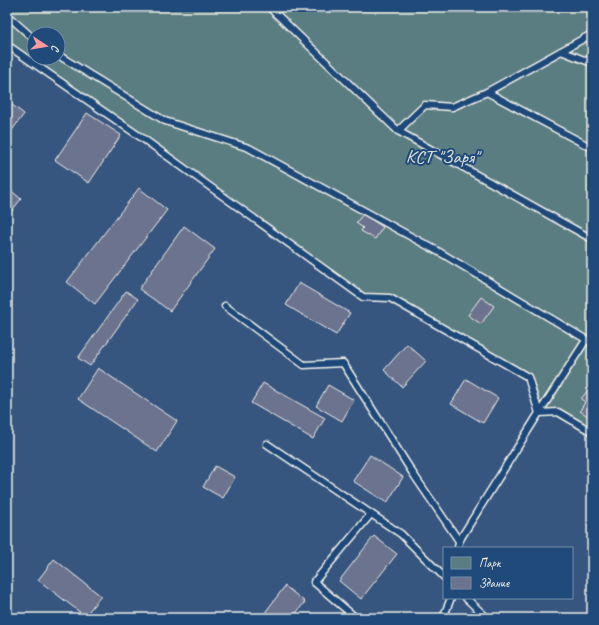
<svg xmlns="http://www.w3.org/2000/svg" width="599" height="625" viewBox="0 0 599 625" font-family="Caveat,sans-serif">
<rect width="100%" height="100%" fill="#365680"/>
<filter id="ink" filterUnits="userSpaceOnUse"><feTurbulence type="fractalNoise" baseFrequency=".025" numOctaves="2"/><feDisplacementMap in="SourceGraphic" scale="8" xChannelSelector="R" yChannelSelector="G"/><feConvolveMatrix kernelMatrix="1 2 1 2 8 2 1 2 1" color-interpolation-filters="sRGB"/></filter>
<g filter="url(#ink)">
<path fill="#5a7d82" stroke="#a7b7b5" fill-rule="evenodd" d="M7 7H592V432L558 412 539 413 528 377 390 298 363 297 7 45ZM34 34H58V58H34Z"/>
<g fill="#6c738f" stroke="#f4f1e8">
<path d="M7 101 24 114 10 133 7 131Z"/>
<path d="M87 113 121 135 89 183 55 160Z"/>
<path d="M7 187 21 199 7 217Z"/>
<path d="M139 188 167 210 95 304 67 282Z"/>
<path d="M363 214 383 227 375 239 361 231 363 228 356 223Z"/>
<path d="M184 226 215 249 170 311 139 289Z"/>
<path d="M299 283 350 313 336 335 286 305Z"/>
<path d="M126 291 138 299 90 366 78 358Z"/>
<path d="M481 297 494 306 481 324 468 315Z"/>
<path d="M407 344 426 361 402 387 384 370Z"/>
<path d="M98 368 177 421 157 452 78 399Z"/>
<path d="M466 379 498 398 483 423 451 404Z"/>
<path d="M263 383 325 418 313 439 251 403Z"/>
<path d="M328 385 354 400 342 421 316 406Z"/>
<path d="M588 390 592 393V419L580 411 585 402 581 399Z"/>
<path d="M370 455 403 477 387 503 353 481Z"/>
<path d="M215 466 235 477 223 498 203 487Z"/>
<path d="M374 536 397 554 361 599 339 581Z"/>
<path d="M54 559 101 596 85 616 38 580Z"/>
<path d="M285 586 305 602 292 618H261Z"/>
</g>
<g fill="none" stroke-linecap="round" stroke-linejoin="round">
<g stroke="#f4f1e8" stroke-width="9">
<g id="service">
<path d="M269 7 398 131 592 239"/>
<path d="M7 15 34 39"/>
<path d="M7 45 145 140 363 297 390 298 528 377 539 413"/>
<path d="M561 51 592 63"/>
<path d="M58 55 165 121 249 148 441 253 592 343"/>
<path d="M487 92 592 148"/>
<path d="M398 131 425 105 452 107 487 92 592 34"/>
<path d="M225 306 304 365 343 363 412 472 459 541 458 548"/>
<path d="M539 413 558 412 592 432"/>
<path d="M267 444 401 534 444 577"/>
<path d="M459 541 539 413 586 340"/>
<path d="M466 598 487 618"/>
<path d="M356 618 314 582 371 514"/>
<path d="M443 618 451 598"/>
</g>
</g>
<use href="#service" stroke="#1f4a7a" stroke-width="6"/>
</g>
</g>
<g text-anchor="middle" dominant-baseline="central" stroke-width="4" stroke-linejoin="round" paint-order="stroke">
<g font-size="19" fill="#dde0d9" stroke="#1f4a7a">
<text x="442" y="157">КСТ "Заря"</text>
</g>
</g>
<rect width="599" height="625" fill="none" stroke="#1f4a7a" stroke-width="24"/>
<rect x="12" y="12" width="575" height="601" fill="none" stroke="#f4f1e8" stroke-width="1.5" filter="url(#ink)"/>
<rect x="443" y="547" width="130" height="52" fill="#1f4a7a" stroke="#748da6"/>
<rect x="451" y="557" width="20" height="12" fill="#5a7d82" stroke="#748da6"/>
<text x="479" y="567" font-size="12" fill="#f4f1e8">Парк</text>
<rect x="451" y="577" width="20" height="12" fill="#6c738f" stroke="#748da6"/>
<text x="479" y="587" font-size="12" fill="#f4f1e8">Здание</text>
<g transform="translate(46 46) rotate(102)"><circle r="19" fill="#1f4a7a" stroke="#748da6"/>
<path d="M0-3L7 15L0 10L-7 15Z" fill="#ff9aa2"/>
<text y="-6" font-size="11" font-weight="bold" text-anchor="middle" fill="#f4f1e8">С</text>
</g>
</svg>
